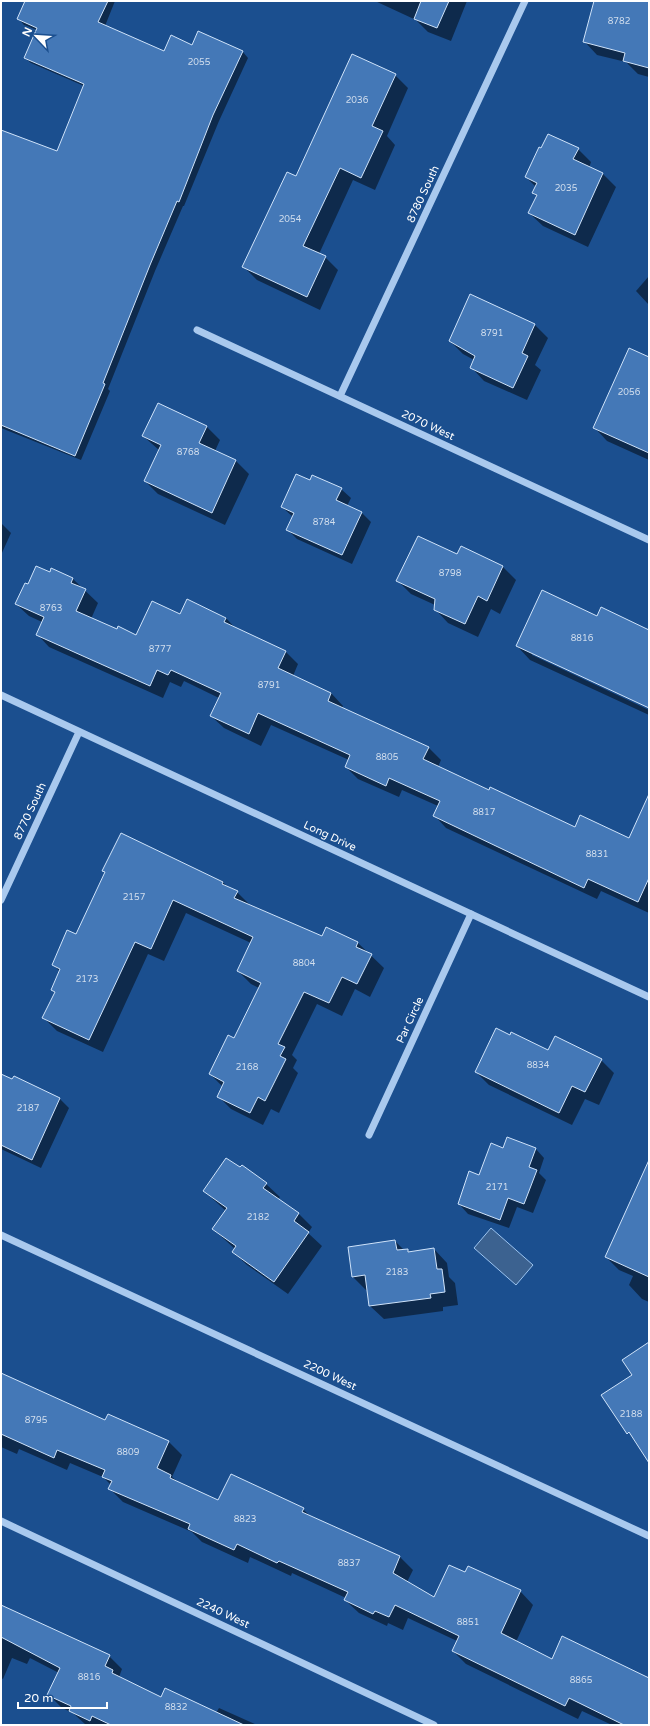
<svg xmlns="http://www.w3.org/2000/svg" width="650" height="1726" viewBox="0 0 650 1726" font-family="'Varela Round',sans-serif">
<rect width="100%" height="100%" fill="#1b4f8f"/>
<path fill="#3c6290" stroke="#9cc4f0" d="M491 1228 533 1265 516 1285 474 1248Z"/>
<g fill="#0007">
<path d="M26 1H115L105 26 165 52 192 46 199 32 243 52 248 58 219 121 184 206H183L155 271 108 389 110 391 81 460 1 428V130L57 153 84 86 31 63 25 58 37 30 24 25 19 19Z"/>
<path d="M375 1H467L451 41 428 32 416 20Z"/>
<path d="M595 1H649V77L638 74 626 62 597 55 584 41Z"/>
<path d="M395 75 408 88 387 136 395 145 375 190 353 180 319 254 325 257 338 270 320 310 257 280 243 266 296 178Z"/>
<path d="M578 149 591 162 589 168 603 174 616 187 588 247 543 226 529 213 537 196 533 193 536 187 526 177Z"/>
<path d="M649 276V305L636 291Z"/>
<path d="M471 295 535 325 548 338 535 365 541 370 527 400 484 381 471 367 474 360 463 354 450 341Z"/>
<path d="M649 358V460L607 441 594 427Z"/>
<path d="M207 427 220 440 215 451 236 461 249 474 225 525 158 494 145 481 159 450 143 436Z"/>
<path d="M311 482 341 489 351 498 347 506 362 513 371 522 352 564 297 539 288 530 293 517 282 507Z"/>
<path d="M1 523 11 533 1 555Z"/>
<path d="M462 548 503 567 516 580 500 614 491 609 478 637 448 623 435 609V605L411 594 397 580 458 556Z"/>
<path d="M52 570 73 579 98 603 91 619 117 631 136 636 180 615 187 600 226 618 236 629 286 652 298 664 293 676 331 693 343 706 342 708 428 747 441 760 438 767 575 828 629 840 649 835V913L601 891 597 899 446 828 434 815 438 806 402 790 399 797 358 779 346 767 349 760 271 725 261 746 224 728 211 716 219 698 184 681 181 687 170 682 163 698 49 647 37 634 42 622 29 616 16 604 28 586 50 573Z"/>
<path d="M597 617 649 631V707L532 653V655L649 710V715L530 660 517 646Z"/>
<path d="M121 834 223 882 228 888 237 892 250 905 322 937 326 929 358 943 384 968 370 997 355 989 342 1016 317 1004 292 1055 297 1060 293 1068 298 1073 279 1113 271 1109 263 1125 231 1109 218 1096 223 1087 210 1074 235 1039 259 988 251 984 238 971 251 943 186 913 164 961 148 954 103 1052 57 1031 44 1018 55 993 52 990 60 972 53 964 76 936 106 873 104 871Z"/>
<path d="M548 1051 601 1060 614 1073 599 1105 585 1099 572 1125 489 1085 476 1072Z"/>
<path d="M14 1078 60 1099 69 1108 41 1168 1 1149V1081L13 1080Z"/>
<path d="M535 1148 544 1158 539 1173 546 1180 533 1213 517 1207 509 1228 468 1214 459 1204 480 1176 503 1149Z"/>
<path d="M266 1184 280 1197 278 1199 299 1214 312 1227 308 1233 322 1246 288 1294 247 1265 233 1252 235 1249 213 1229 226 1211 204 1191Z"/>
<path d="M649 1192V1302L642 1299 629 1285 633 1276 619 1270 606 1257Z"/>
<path d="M395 1241 404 1250H407L411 1253 434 1249 447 1263 449 1277 455 1283 458 1305 443 1307V1311L384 1319 370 1306 368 1290H366L353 1277Z"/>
<path d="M1 1374 106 1422 108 1416 169 1442 182 1455 172 1477 178 1482 219 1502 303 1509 310 1516 400 1557 413 1570 407 1582 435 1598 466 1574 520 1591 533 1605 516 1642 552 1660 649 1681V1725H612L582 1711 578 1719 466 1664 453 1651 457 1641 408 1618 403 1630 388 1623 387 1626 359 1613 345 1600 346 1598 292 1573 291 1576 250 1557 248 1563 202 1542 192 1532 123 1502 110 1489 111 1485 103 1477 70 1463 67 1470 19 1449 17 1454 1 1447Z"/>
<path d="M1 1606 109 1656 122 1669 119 1677 161 1698 216 1713 219 1708 257 1725H86L73 1713 62 1708 49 1695 59 1673 30 1658 27 1664 12 1658 3 1679 1 1678Z"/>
</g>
<g fill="#4478b7" stroke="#cfe3fa">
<path d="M25 1H108L98 22 164 51 171 35 192 45 198 31 243 51 213 115 179 202 177 201 150 265 103 383 105 384 75 456 1 425V130L57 151 84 84 24 58 37 28 17 19Z"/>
<path d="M421 1H449L437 28 414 19Z"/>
<path d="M594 1H649V68L623 61 625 53 583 42Z"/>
<path d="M352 54 396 74 372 126 383 131 361 178 340 168 303 246 326 256 307 297 242 267 287 172 296 176Z"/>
<path d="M548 134 579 148 573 159 603 173 575 235 528 213 537 195 532 193 537 183 525 177 539 147 541 148Z"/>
<path d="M470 294 535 324 522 353 528 356 513 388 470 368 475 356 449 341Z"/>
<path d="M629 348 649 357V453L593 428Z"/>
<path d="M158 403 207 426 199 443 236 460 212 513 144 481 161 445 142 436Z"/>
<path d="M296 474 310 480 312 475 342 488 336 500 362 512 342 555 286 530 294 513 281 507Z"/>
<path d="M418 536 457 554 461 546 503 566 487 601 478 596 465 624 434 610 435 599 396 581Z"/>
<path d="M36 566 50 572 51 568 73 578 71 583 86 589 76 611 117 629 118 626 136 635 152 601 180 614 187 599 226 618 224 622 286 651 278 668 331 693 328 701 429 747 423 759 489 790 490 787 575 827 580 815 629 838 649 794V878L638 902 588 879 584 888 433 816 440 801 389 778 386 786 345 767 350 755 258 713 249 734 210 716 221 693 171 670 168 675 157 670 150 686 36 635 44 617 15 604 25 583 28 584Z"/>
<path d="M542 590 597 616 601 607 649 630V708L516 646Z"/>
<path d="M121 833 223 882 222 884 238 891 234 898 322 936 326 927 358 942 356 947 372 954 357 984 342 977 329 1003 304 992 278 1044 285 1047 280 1056 286 1059 265 1101 258 1097 250 1113 217 1097 224 1082 209 1074 228 1035 234 1038 261 983 237 971 253 937 173 900 151 949 135 942 89 1040 42 1018 55 992 51 990 60 969 52 965 67 930 76 934 105 872 102 871Z"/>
<path d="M496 1028 510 1035 511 1032 548 1050 555 1036 602 1059 585 1092 572 1086 559 1113 475 1072Z"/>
<path d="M1 1074 12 1079 14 1076 60 1098 32 1160 1 1145Z"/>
<path d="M507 1137 536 1148 529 1167 537 1170 524 1204 508 1198 500 1220 458 1204 469 1171 479 1175 491 1143 503 1148Z"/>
<path d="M226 1158 240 1167 242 1165 267 1183 263 1188 299 1213 294 1221 309 1232 274 1282 232 1252 236 1246 212 1229 227 1208 203 1191Z"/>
<path d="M649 1160V1277L605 1257Z"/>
<path d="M395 1240 397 1250 408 1249V1252L434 1248 437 1269H442L445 1292 430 1294 431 1298 369 1306 365 1275 352 1277 348 1247Z"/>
<path d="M649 1342V1463L629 1432 627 1434 601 1395 632 1375 622 1360Z"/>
<path d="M1 1373 105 1420 108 1414 169 1441 157 1468 171 1475 170 1478 218 1500 231 1474 304 1508 302 1512 400 1556 393 1573 434 1597 449 1565 465 1572 468 1566 521 1590 501 1633 552 1659 562 1636 649 1678V1725H624L569 1698 565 1706 452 1651 459 1636 395 1605 389 1617 375 1611 373 1614 344 1600 348 1592 279 1561 277 1563 237 1544 234 1550 188 1529 190 1524 108 1489 112 1481 102 1477 105 1470 57 1450 54 1458 1 1434Z"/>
<path d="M1 1605 110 1655 105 1666 113 1670 112 1673 161 1697 165 1688 244 1725H111L92 1716 90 1721 69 1711 71 1706 47 1695 60 1668 1 1637Z"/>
</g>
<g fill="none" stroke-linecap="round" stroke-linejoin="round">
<g stroke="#a9c9ee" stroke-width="7">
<path d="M197 330 649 540"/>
<path d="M340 396 525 1"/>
<path d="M1 695 649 997"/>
<path d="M1 900 79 732"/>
<path d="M369 1135 471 914"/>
<path d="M1 1235 649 1536"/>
<path d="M1 1521 434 1725"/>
</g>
</g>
<g text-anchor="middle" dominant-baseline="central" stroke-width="3" stroke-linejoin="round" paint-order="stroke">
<g font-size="9" fill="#d0dded">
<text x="619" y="21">8782</text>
<text x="199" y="62">2055</text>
<text x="357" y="100">2036</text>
<text x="566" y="188">2035</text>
<text x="290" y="219">2054</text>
<text x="492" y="333">8791</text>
<text x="629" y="392">2056</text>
<text x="188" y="452">8768</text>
<text x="324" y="522">8784</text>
<text x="450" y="573">8798</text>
<text x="51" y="608">8763</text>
<text x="582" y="638">8816</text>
<text x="160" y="649">8777</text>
<text x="269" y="685">8791</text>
<text x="387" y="757">8805</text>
<text x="484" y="812">8817</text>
<text x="597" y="854">8831</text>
<text x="134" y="897">2157</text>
<text x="304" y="963">8804</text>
<text x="87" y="979">2173</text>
<text x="538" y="1065">8834</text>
<text x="247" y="1067">2168</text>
<text x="28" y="1108">2187</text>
<text x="497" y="1187">2171</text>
<text x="258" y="1217">2182</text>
<text x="397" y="1272">2183</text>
<text x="631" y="1414">2188</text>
<text x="36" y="1420">8795</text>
<text x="128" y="1452">8809</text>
<text x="245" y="1519">8823</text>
<text x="349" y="1563">8837</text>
<text x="468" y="1622">8851</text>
<text x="89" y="1677">8816</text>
<text x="581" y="1680">8865</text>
<text x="176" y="1707">8832</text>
</g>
<g font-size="11" fill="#fff" stroke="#1b4f8f">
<text transform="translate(423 194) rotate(-65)">8780 South</text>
<text transform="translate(428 425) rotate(25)">2070 West</text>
<text transform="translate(30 811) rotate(-65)">8770 South</text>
<text transform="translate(330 836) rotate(25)">Long Drive</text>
<text transform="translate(410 1020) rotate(-65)">Par Circle</text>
<text transform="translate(330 1375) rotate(25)">2200 West</text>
<text transform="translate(223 1613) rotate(25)">2240 West</text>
</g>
</g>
<rect width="650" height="1726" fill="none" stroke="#ffffff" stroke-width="4"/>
<g transform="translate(36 36) rotate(295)" stroke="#1b4f8f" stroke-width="3" paint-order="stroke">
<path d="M0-3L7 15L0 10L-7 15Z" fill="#ffffff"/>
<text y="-6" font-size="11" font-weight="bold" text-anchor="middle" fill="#ffffff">N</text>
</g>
<path d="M18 1702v6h89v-6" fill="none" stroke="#ffffff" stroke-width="2"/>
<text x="24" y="1702" font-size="12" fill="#ffffff" stroke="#1b4f8f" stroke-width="3" paint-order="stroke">20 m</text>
</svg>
